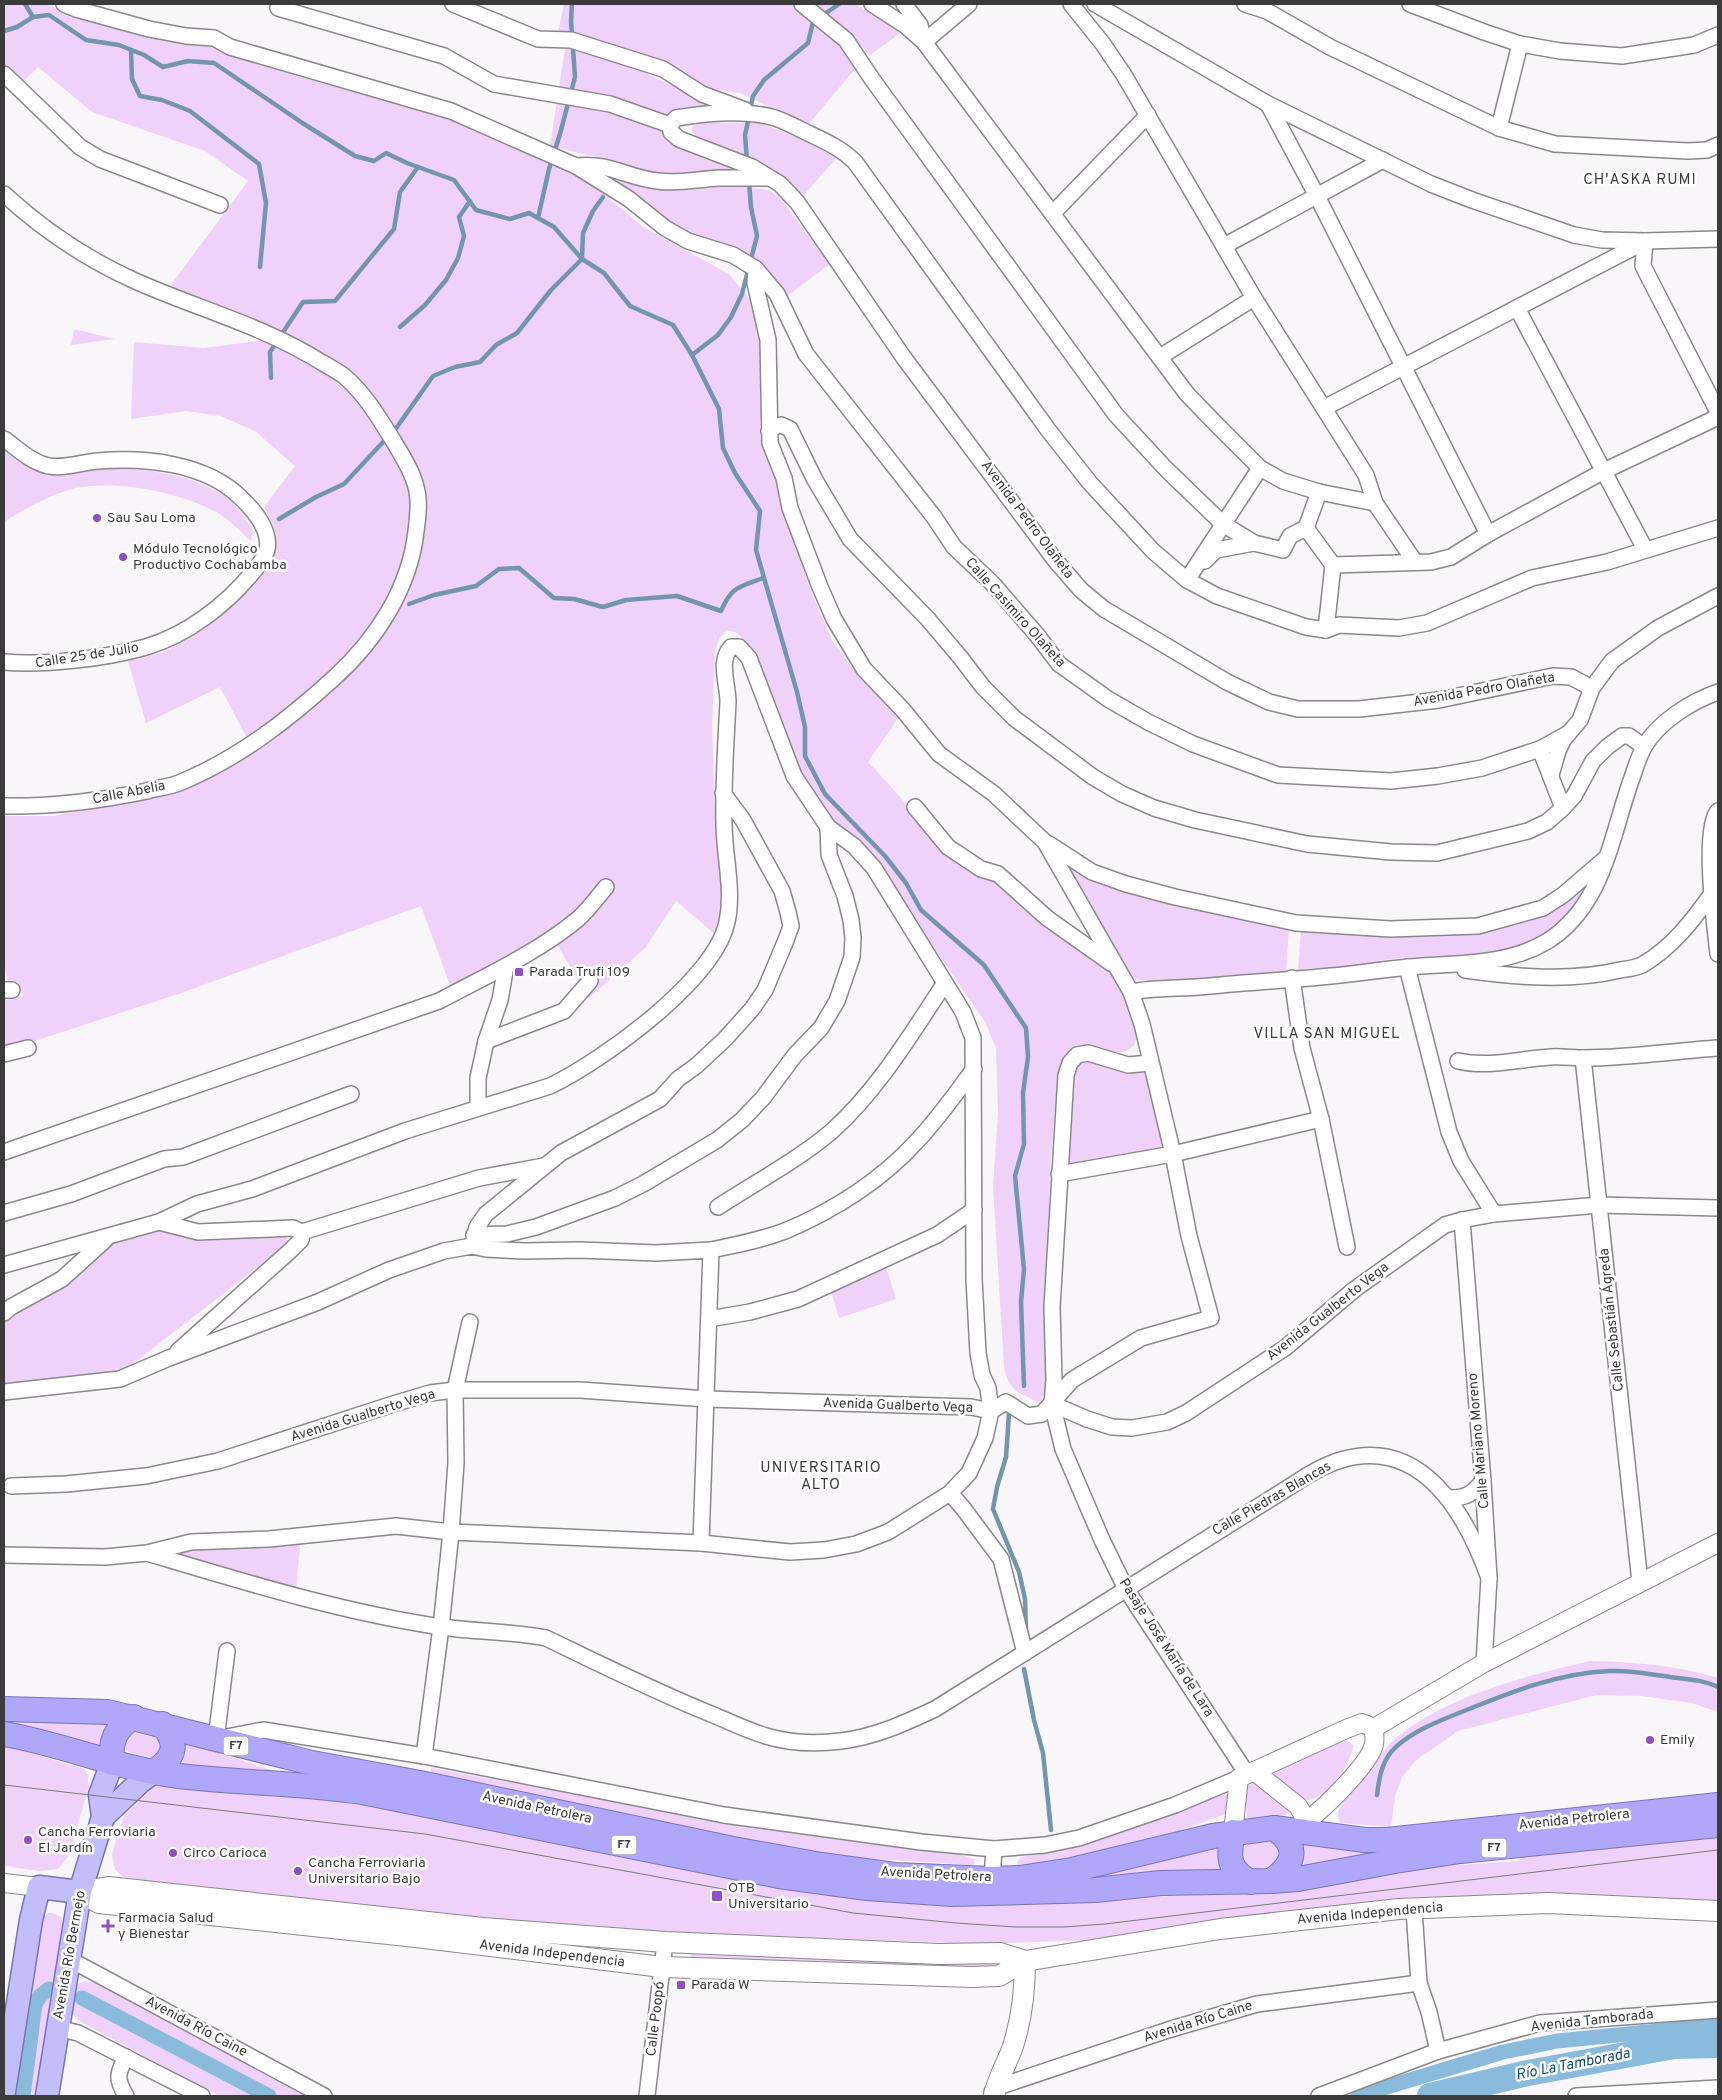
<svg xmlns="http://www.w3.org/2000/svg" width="1722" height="2100" viewBox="0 0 1722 2100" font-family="Overpass,sans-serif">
<rect width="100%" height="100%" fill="#f8f6f9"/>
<g fill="#f0d1fa">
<path d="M4 4H46L74 16 125 24 201 40 431 110 517 146 586 179 643 227 729 274 749 298 756 310 764 364 760 434 779 484 798 553 811 592 832 640 852 668 899 717 868 762C883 778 898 794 912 811 935 841 954 871 993 879L1106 966C1116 978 1136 1019 1137 1034 1137 1038 1135 1042 1134 1046L1124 1052H1115L1091 1045 1071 1048 1064 1056 1058 1072 1050 1171 1046 1306 1047 1389 1041 1401 1037 1402C1017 1391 1009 1391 1004 1367L993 1186 998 1113 996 1048 985 1022 918 925 900 900 827 818 791 762 751 651 738 633 727 630 720 637 715 651 712 727 715 812 725 915 716 935 676 901 645 948 589 998 550 933 511 957 451 988 421 906 184 992 35 1041 4 1049V999L23 996 18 982H8L4 961V816H54L93 806 179 792 257 751 306 712 340 679 421 547 427 511 423 485 376 401 290 338 170 286 248 181 205 151 92 112 38 67 23 82 4 84Z"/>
<path d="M564 4H791L831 37 859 64 808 125 740 93 710 89 650 61 558 33Z"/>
<path d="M813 4H855L902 32 870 55 847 31Z"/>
<path d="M565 48 635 68 687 93 737 108 712 109 683 107 673 114 682 147 741 172 673 175 645 172 596 157 550 146Z"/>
<path d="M700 122 760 123 840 154 802 197 777 172 698 137 692 132V127Z"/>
<path d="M605 176 642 185 690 190 731 185 769 190 780 198 830 264 786 297 759 261 732 247 689 233 641 205Z"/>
<path d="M74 329 115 339 71 345Z"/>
<path d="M265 340C297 358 329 374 357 399 370 411 392 449 400 466 403 475 409 485 411 494 422 583 361 651 298 705 282 718 264 729 248 740L220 687 146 723 128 661C140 658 154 656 165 651 200 637 269 584 276 546 279 532 269 518 264 507L295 466 255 431 220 416 186 411 131 419 134 342 203 348Z"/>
<path d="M4 448C13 455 24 467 34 471 52 476 73 471 91 469 132 467 181 471 218 492 233 501 245 516 253 531L251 541C240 531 229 519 216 512 179 491 109 478 68 490 46 497 23 510 4 522Z"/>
<path d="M1066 860 1185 907 1218 915 1289 927 1286 972 1180 983H1162L1133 979 1068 872Z"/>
<path d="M1596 870 1585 894 1551 933 1526 944 1463 959 1434 956 1387 959 1350 967 1298 969 1301 929 1488 930Z"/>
<path d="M1086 1059 1145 1073 1150 1079 1162 1143 1159 1149 1072 1166 1068 1161 1073 1076 1075 1068Z"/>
<path d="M158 1231H167L184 1237 282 1236 287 1238 288 1241 285 1246 126 1369 4 1386V1321L105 1246Z"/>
<path d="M886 1267 896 1299 839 1318 830 1288Z"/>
<path d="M300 1545 296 1590 178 1556 179 1550Z"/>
<path d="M1590 1661C1634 1662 1676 1665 1718 1678V1712L1692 1703 1642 1696 1596 1695 1458 1731 1415 1761 1402 1777 1395 1796 1391 1827 1341 1823C1336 1816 1337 1813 1341 1806 1355 1787 1369 1766 1385 1749 1431 1699 1526 1676 1590 1661Z"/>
<path d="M4 1717 111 1721 104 1751C71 1739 39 1726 4 1724Z"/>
<path d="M134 1733 158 1738 164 1743 156 1759 128 1752 126 1749 125 1741 130 1735Z"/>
<path d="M190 1741 221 1754 278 1772H299L389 1783 174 1767 183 1742Z"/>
<path d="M1342 1741H1348L1353 1745C1353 1763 1322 1807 1301 1799 1291 1795 1282 1783 1274 1777V1773Z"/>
<path d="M4 1745 84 1769 88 1775 89 1786 68 1857 58 1869 40 1871 4 1866Z"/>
<path d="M431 1768 747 1825 895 1847 961 1855 974 1859V1865L874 1859 809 1851 430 1777Z"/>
<path d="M1253 1781 1290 1809 1286 1815 1249 1819 1247 1816 1245 1788Z"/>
<path d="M162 1786 364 1804 1023 1902 1249 1893 1452 1862 1460 1865 1518 1861 1526 1855 1718 1830V1901L1398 1900 1316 1908 1086 1940 980 1944 668 1932 586 1925 517 1923 202 1889 123 1877 115 1869 112 1855 116 1839 124 1816 153 1787Z"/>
<path d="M1231 1793V1808L1226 1814 1142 1844 1086 1859 1017 1868V1862L1022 1857 1078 1846 1208 1797Z"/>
<path d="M1223 1841 1224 1872 1122 1875 1097 1883 1041 1886Z"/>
<path d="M1269 1841 1278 1845 1281 1858C1270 1867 1257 1873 1244 1865L1241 1851C1247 1841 1258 1842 1269 1841Z"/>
<path d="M1302 1843 1366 1853 1387 1854 1294 1872Z"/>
<path d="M48 1913H53L61 1917 63 1927 40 2096H10L40 1921Z"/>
<path d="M691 1952 994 1962 1000 1966 937 1969 691 1957Z"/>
<path d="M84 1981 96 1983 309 2096H219L81 2022C78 2019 74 2016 72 2013 64 2002 72 1985 84 1981Z"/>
<path d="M1426 2070 1428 2077 1366 2096H1341Z"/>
</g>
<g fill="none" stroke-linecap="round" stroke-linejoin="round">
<g stroke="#7395ad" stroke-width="4.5">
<path d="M25 4 33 17"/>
<path d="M4 31 17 27 33 17 49 15 86 40 119 45 144 55 163 67 188 61 214 63 304 124 355 156 374 161 386 153 407 163 454 180 476 210 510 219 529 213 554 227 582 259 604 273 630 306 673 325 692 355 719 409 723 448 735 473 760 511 756 550 797 692 805 727V756L825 794 885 856 906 883 921 910 984 965 1026 1028 1028 1057 1023 1093 1024 1144 1015 1176 1024 1269 1021 1302 1024 1386"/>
<path d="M131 50 132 79 140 96 162 100 190 111 259 164 266 203 260 267"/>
<path d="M750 110 753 96 764 80 808 43 813 22 839 4"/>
<path d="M747 161 745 135 749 117"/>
<path d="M538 218 549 169 560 134 575 77 571 21 572 4"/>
<path d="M400 327 425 305 446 280 458 258 464 236 459 217 470 201"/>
<path d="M692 355 718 335 731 317 742 294 757 236 751 207 749 182"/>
<path d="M271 378 270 352 303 302 335 301 394 229 400 192 418 167"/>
<path d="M279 519 316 497 344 484 397 427 433 376 455 367 480 362 496 345 517 333 551 290 582 259 583 233 593 211 603 197"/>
<path d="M409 604 434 595 476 586 499 569 519 568 554 598 574 599 603 607 626 600 677 596 721 611C732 586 739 587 763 578"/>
<path d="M1009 1413 1006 1457 997 1487 993 1509 1019 1572 1025 1599 1026 1632"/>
<path d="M1024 1669 1034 1720 1043 1753 1051 1830"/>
<path d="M1377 1795C1379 1779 1381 1765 1391 1752 1409 1732 1439 1721 1464 1711 1511 1692 1558 1673 1610 1671 1629 1670 1651 1674 1670 1677 1686 1679 1704 1680 1718 1687"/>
</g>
<g stroke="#8abbdd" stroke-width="15">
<path d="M82 1998 269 2096"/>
<path d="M23 2096 35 2004 41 1995 49 1989"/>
<path d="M1357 2096 1503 2052 1557 2041 1718 2025"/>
</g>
<path stroke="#8abbdd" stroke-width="26" d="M1430 2096 1528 2073 1674 2046 1718 2045"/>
<g stroke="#8a888a" stroke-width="18">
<g id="minor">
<path d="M64 4 76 9 149 29 186 36 214 38 230 47 451 111 576 166 629 199 665 228 688 241 733 255 756 269 777 294 806 354 934 517 954 547 992 583 1037 635 1059 664 1108 699 1148 722 1193 744 1278 775 1391 781 1438 776 1482 768 1540 749 1567 734"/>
<path d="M453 4 538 39 571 40 663 69 702 94 745 110"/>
<path d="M802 4 846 40 872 79 1116 415 1166 469 1223 524 1254 543 1283 550 1290 536 1306 528 1333 565 1431 562 1451 557 1488 534 1604 471 1718 417"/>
<path d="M872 4 906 26 924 42 1187 394 1216 424 1260 468 1283 481 1319 492 1375 503"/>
<path d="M904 4 920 25 924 42 969 4"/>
<path d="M1071 4 1103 44 1124 75 1254 298 1366 475 1375 503 1415 562"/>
<path d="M1095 4 1268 104 1431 184 1472 200 1574 235 1602 240 1645 241 1718 239"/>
<path d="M1245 4 1267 11 1330 47 1499 128 1555 144 1688 151 1707 150 1718 145"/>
<path d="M1410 4 1484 32 1520 44 1560 51 1622 56 1694 45 1718 35"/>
<path d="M278 8 444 56 494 84 610 104 670 125"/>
<path d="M4 74 80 147 100 159 220 205"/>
<path d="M1268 104 1317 196 1488 534"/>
<path d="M670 125 676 118C706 113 745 109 775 118 787 122 799 129 810 134 827 142 842 149 855 162L1049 431 1090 483 1153 551 1187 580 1217 596 1306 627 1326 630 1339 625 1399 628 1427 623 1532 578 1607 562 1718 528"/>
<path d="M670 125 671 132 679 139 752 167 780 184 797 202 904 358 1055 560 1081 590 1104 609 1227 682 1269 702 1298 709H1359L1439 700 1553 676 1571 677 1592 688"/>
<path d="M1499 128 1520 44"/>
<path d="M576 166C610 162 627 178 658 181 678 184 699 179 719 178 736 178 753 178 769 178"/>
<path d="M4 194C41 228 87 259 133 280 195 308 262 325 321 362 328 366 337 371 344 376 364 393 378 416 391 437 400 452 412 470 416 487 420 501 418 517 416 531 410 588 376 640 334 678 288 720 238 759 179 783 169 787 157 788 147 791 99 801 52 807 4 806"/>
<path d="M1053 213 1148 115"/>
<path d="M1645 241 1643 266 1718 412"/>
<path d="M1224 246 1383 160"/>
<path d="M1517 308 1645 549"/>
<path d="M1160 357 1254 298"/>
<path d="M1324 408 1644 242"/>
<path d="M769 431 776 426 781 425 790 429 815 480 850 539 927 618 960 657 983 687 1014 718 1093 777 1122 794 1154 808 1195 820 1307 844 1391 852 1437 853 1528 831 1547 822 1563 808 1574 796 1593 761 1607 747 1622 736H1629L1644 747"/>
<path d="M4 439C17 448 32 463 49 466 64 469 83 462 98 461 145 457 205 463 240 497 253 509 271 530 267 549 266 557 258 566 253 572 226 605 187 635 146 647 108 658 43 666 4 662"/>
<path d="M1306 528 1319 492"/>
<path d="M1205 561 1216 550 1254 543"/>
<path d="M1187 580 1260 468"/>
<path d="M1326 630 1333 565"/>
<path d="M1540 749 1563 808"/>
<path d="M1551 775 1558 751 1563 740 1580 720 1592 688 1612 661 1658 628 1718 596"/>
<path d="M915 807 948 847 981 869 998 874 1047 918 1112 964"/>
<path d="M1718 811C1702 829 1715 927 1718 954"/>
<path d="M1049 844 1092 872 1126 884 1175 897 1296 923 1390 929 1478 926 1543 908 1563 895 1606 858"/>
<path d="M1407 967 1449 1132 1461 1161 1494 1214"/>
<path d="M1465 970C1515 977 1570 982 1620 970 1627 969 1636 968 1642 965 1673 947 1693 920 1713 892"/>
<path d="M1292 978 1302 1048 1321 1119 1347 1247"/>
<path d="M4 990H12"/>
<path d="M1131 992C1157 987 1184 989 1210 986 1250 982 1291 980 1331 976 1357 974 1383 969 1410 967 1455 963 1505 966 1546 942 1605 906 1611 834 1633 775 1636 766 1639 756 1644 747 1658 722 1692 701 1718 692"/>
<path d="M486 1041 564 1011 590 981"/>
<path d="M4 1054 28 1048"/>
<path d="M1583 1058 1640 1582"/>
<path d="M1458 1061C1489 1068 1519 1059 1550 1057 1561 1056 1573 1058 1584 1058 1629 1058 1674 1051 1718 1048"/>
<path d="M1150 1063 1128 1065 1088 1053 1077 1055 1070 1063 1066 1075 1052 1307 1054 1380 1052 1404 1063 1449 1102 1540 1126 1589 1247 1774"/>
<path d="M478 1108V1078L486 1041 500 1000 506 966"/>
<path d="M4 1152 439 1001C486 976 537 953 578 919 588 910 597 898 606 887"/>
<path d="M1059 1174 1173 1154 1321 1119"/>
<path d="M718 1207C756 1182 798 1160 832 1131 878 1090 911 1034 945 983"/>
<path d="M4 1213 71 1194 164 1159 183 1157 351 1094"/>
<path d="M1462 1220 1483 1481 1489 1578 1484 1663"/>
<path d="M159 1222 198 1232 293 1228 302 1232 301 1240 291 1250 178 1351"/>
<path d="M302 1232 479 1178 544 1166"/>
<path d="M474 1235 507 1234 536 1227 615 1198 643 1184 717 1140 742 1120 763 1098 795 1055 821 1028 837 1001 852 957 853 938 851 920 845 896 829 855 828 827"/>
<path d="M473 1244 477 1227 486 1214 561 1153 660 1099 678 1079 696 1066 725 1039 752 1009 765 990 786 940 791 926 788 912 782 891 743 820 723 793"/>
<path d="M711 1250C736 1245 761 1240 785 1231 833 1211 882 1180 917 1141 938 1119 956 1093 974 1069"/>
<path d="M4 1265 159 1222 197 1204 252 1189 405 1131 550 1086C602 1061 715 980 727 922 734 889 724 856 724 823 723 782 726 742 728 702 728 684 718 661 731 647H739L749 658 794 776 828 827 854 846 874 868 963 1012 973 1038 974 1279 978 1353 982 1375 988 1388 991 1411 985 1438 969 1473 950 1493 888 1532 856 1544 824 1550 790 1552 701 1543 451 1532 396 1526 269 1539 191 1542 147 1553 105 1557 4 1555"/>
<path d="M4 1313 11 1307 62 1279 105 1240"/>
<path d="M709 1319 750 1312 798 1299 937 1235 974 1210"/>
<path d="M4 1392 120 1379 169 1358 318 1302 389 1270 444 1251 472 1246 486 1249 524 1251 580 1250 656 1253 711 1250 701 1543"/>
<path d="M1052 1404 1087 1419 1112 1427 1132 1428 1167 1422 1186 1413 1285 1348 1355 1289 1445 1225 1462 1220 1494 1214 1599 1205 1718 1208"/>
<path d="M11 1486 66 1484 146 1476 218 1461 390 1405 430 1393 455 1390H580L707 1399 971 1407 991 1411 1006 1402 1028 1416 1042 1414 1072 1380 1141 1338 1211 1318 1189 1236 1173 1154 1142 1024 1131 992 1045 842 994 794 939 754 903 710 864 669 834 619 820 587 790 508 784 478 770 443 768 340 755 283 756 269"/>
<path d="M950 1493 963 1508 1001 1559 1025 1653"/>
<path d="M1449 1498C1467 1498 1472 1494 1483 1481"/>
<path d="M147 1553C244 1582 341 1612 441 1627 476 1632 511 1631 546 1638 602 1665 658 1693 716 1716 732 1723 749 1731 766 1736 789 1743 817 1744 841 1741 875 1737 905 1723 935 1709L1294 1484C1309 1474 1324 1465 1341 1460 1422 1436 1466 1514 1489 1578"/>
<path d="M227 1651 216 1739 263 1730 424 1756 724 1815 921 1842 994 1849 1045 1845 1079 1838 1175 1805 1239 1778"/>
<path d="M424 1756 441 1627 451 1532 456 1463 455 1390 470 1322"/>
<path d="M992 1879 994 1849"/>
<path d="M1414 1910 1419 1983 1429 2012 1438 2051"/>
<path d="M69 1959 324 2096"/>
<path d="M57 2028 78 2033 202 2096"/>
<path d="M126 2057C117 2074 116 2079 126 2096"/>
<path d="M992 2092 995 2088 1168 2030 1257 2004 1419 1983"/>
<path d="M647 2096 665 1942"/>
<path d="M1319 2096 1438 2051 1540 2023 1718 2010"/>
<path d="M1576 2096 1718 2088"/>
</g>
</g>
<g stroke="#8a888a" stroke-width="20">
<g id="tertiary">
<path d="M1374 1728 1484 1663 1718 1543"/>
<path d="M1254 1771 1298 1806 1307 1821"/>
<path d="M1307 1821C1324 1808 1370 1764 1374 1744 1375 1739 1374 1733 1374 1728"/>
<path d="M1233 1832 1239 1778 1346 1729 1362 1723 1374 1728"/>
<path d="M4 1883 39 1887"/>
</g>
</g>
<g stroke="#8a888a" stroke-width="22">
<g id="secondary">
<path d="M80 1892 99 1903 416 1937 662 1967 972 1977 999 1976 1025 1961 1220 1929 1399 1909 1548 1903 1718 1911"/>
<path d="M80 1892 108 1887 483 1928 665 1942 939 1954 1000 1953 1025 1961"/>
<path d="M994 2096C997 2080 1006 2065 1012 2049 1022 2020 1025 1992 1025 1961"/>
</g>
</g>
<g stroke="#7a73b6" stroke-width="25">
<g id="primary">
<path d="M103 1817 140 1782 155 1771"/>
<path d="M4 2092 31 1920 39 1887 80 1892"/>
<path d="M47 2096 80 1892 103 1817 100 1795 112 1763"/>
</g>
</g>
<g stroke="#7a73b6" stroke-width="26">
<g id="trunk">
<path d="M4 1709 108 1712 312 1763 420 1783 733 1849 821 1865 895 1875 992 1879 1020 1878 1072 1870 1213 1836 1274 1828 1365 1840H1387L1718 1805"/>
<path d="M4 1734C63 1744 119 1769 179 1776 239 1783 301 1783 362 1792L779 1876 867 1888 952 1894 1095 1890 1161 1883 1271 1881 1298 1879 1395 1861 1460 1851 1718 1825"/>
<path d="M112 1763C110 1741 115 1728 134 1717"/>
<path d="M155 1771C175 1757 179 1744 162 1724"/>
<path d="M1233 1832C1228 1856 1227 1870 1251 1882"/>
<path d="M1271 1881C1294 1865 1301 1847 1274 1828"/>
</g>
</g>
<use href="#minor" stroke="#fff" stroke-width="15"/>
<use href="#tertiary" stroke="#fff" stroke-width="18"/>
<use href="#secondary" stroke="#fff" stroke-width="20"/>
<use href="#primary" stroke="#c4bdfb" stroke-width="22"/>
<use href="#trunk" stroke="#b0a7fa" stroke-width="24"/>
<path stroke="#7a797a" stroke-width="1" d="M4 1785 425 1834 853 1913 956 1923 1016 1927H1064L1105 1924 1718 1850"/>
</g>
<g fill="#914dc1" stroke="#fff" stroke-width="2">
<circle cx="97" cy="518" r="5"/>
<circle cx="123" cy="557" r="5"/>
<rect x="514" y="967" width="10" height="10" rx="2.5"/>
<circle cx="1650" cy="1740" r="5"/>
<circle cx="28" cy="1840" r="5"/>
<circle cx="173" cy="1853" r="5"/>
<circle cx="298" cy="1871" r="5"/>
<rect x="711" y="1890" width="12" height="12" rx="2.5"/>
<path d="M105.5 1918.5h5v5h5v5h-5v5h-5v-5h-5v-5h5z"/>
<rect x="676" y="1980" width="10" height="10" rx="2.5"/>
</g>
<g text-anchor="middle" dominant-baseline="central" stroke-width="5" stroke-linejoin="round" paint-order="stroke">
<g fill="#fff" stroke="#767676" stroke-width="1">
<rect x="223.5" y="1736.5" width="25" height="19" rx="4"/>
<rect x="611.5" y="1835.5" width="25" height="19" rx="4"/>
<rect x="1481.5" y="1838.5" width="25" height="19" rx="4"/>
</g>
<g font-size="12" font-weight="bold" fill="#3c3b3c">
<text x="236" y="1746">F7</text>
<text x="624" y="1845">F7</text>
<text x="1494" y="1848">F7</text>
</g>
<g font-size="14" fill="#3c3b3c" stroke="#fff" text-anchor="start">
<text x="107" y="518">Sau Sau Loma</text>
<text x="133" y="549">Módulo Tecnológico<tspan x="133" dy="16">Productivo Cochabamba</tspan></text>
<text x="529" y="972">Parada Trufi 109</text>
<text x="1660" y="1740">Emily</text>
<text x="38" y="1832">Cancha Ferroviaria<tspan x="38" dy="16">El Jardín</tspan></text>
<text x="183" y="1853">Circo Carioca</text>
<text x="308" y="1863">Cancha Ferroviaria<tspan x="308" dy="16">Universitario Bajo</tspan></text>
<text x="728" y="1888">OTB<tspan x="728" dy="16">Universitario</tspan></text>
<text x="118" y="1918">Farmacia Salud<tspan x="118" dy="16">y Bienestar</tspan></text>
<text x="691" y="1985">Parada W</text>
</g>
<g font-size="14" fill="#3c3b3c" stroke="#fff">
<text transform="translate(1027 520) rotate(53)">Avenida Pedro Olañeta</text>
<text transform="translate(1015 613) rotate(48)">Calle Casimiro Olañeta</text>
<text transform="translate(87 656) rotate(-9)">Calle 25 de Julio</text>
<text transform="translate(1484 690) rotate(-10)">Avenida Pedro Olañeta</text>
<text transform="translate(129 793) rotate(-11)">Calle Abelia</text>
<text transform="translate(1328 1312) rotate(-38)">Avenida Gualberto Vega</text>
<text transform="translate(1612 1320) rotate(-96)">Calle Sebastián Ágreda</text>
<text transform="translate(898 1406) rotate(2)">Avenida Gualberto Vega</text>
<text transform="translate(363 1416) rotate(-17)">Avenida Gualberto Vega</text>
<text transform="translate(1479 1441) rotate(-95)">Calle Mariano Moreno</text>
<text transform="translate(1272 1499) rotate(-30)">Calle Piedras Blancas</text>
<text transform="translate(1166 1648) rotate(57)">Pasaje José María de Lara</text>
<text transform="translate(537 1808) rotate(12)">Avenida Petrolera</text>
<text transform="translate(1574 1820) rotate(-6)">Avenida Petrolera</text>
<text transform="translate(936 1875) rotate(3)">Avenida Petrolera</text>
<text transform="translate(1370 1914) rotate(-5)">Avenida Independencia</text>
<text transform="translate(552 1954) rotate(7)">Avenida Independencia</text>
<text transform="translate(70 1955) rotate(-80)">Avenida Río Bermejo</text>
<text transform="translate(656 2019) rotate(-83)">Calle Poopó</text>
<text transform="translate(1592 2021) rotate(-6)">Avenida Tamborada</text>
<text transform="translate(1198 2022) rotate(-17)">Avenida Río Caine</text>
<text transform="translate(196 2027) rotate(28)">Avenida Río Caine</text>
</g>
<g font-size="15" letter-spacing="1" fill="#3c3b3c" stroke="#fff">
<text x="1640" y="180">CH'ASKA RUMI</text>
<text x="1327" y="1034">VILLA SAN MIGUEL</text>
<text x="821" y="1468">UNIVERSITARIO<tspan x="821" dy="17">ALTO</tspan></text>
</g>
<g font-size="15" font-style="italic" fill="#154e71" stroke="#fff">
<text transform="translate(1573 2065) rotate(-11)">Río La Tamborada</text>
</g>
</g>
<rect width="1722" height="2100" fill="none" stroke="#3c3b3c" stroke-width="10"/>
</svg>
